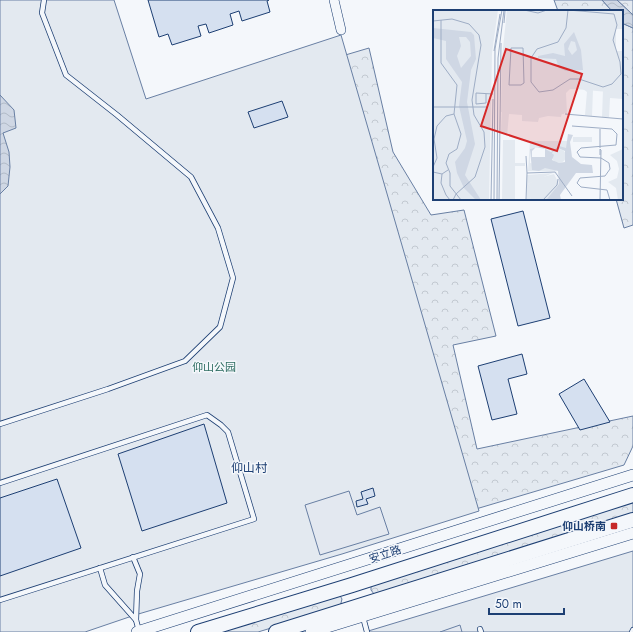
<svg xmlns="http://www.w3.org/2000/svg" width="633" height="632" viewBox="0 0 633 632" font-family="Jost,'Noto Sans SC',sans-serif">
<defs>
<pattern id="forest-crowns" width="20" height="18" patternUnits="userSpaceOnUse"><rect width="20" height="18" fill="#e3e9f0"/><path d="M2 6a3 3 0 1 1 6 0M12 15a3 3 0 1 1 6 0" fill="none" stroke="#c2c9d1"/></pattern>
<pattern id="water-waves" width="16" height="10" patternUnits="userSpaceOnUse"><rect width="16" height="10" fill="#cfd7e4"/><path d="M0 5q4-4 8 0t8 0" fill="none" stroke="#b1bac7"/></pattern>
</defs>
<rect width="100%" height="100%" fill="#f4f7fb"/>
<g fill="url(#forest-crowns)" stroke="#687fa3">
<path d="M554 0H602L612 11H558Z"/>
<path d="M617 0H633V15Z"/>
<path d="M622 22 624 24 633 28V225L624 228 616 199H622Z"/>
<path d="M369 48 393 152 431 215 464 210 496 336 453 345 477 449 633 416V446L624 465 449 517 342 56Z"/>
<path d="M633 502V516L383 594H374L371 590V585L377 582Z"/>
<path d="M339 594 342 599 340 607 258 632H208Z"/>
</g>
<g fill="#e3e9f0" stroke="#687fa3">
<path d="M0 0H114L146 99 341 35 479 511 342 554 135 615 85 632H0Z"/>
<path d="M633 551V632H365Z"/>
</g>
<g fill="#e3e8f0" stroke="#687fa3">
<path d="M349 491 357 515 380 507 389 534 320 555 305 505Z"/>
<path d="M460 625 462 632H440Z"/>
</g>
<g fill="url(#water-waves)" stroke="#687fa3">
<path d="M602 0H617L633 15V28L624 24 622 22V11H612Z"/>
<path d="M0 95 14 110 16 128 3 133 9 152 10 167 8 186 0 194Z"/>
</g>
<g fill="#d5e0f0" stroke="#1d3f73">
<path d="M148 0H269L267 1 270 12 242 21 239 11 230 14 233 25 209 33 206 24 198 26 201 36 172 45 168 34 159 37Z"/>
<path d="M282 101 288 117 254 128 248 112Z"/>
<path d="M523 211 550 318 518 326 491 219Z"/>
<path d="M522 354 527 374 508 379 517 414 492 420 478 366Z"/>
<path d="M584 379 610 422 580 430 559 394Z"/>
<path d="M204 424 227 503 142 531 118 454Z"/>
<path d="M57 479 81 548 0 576V498Z"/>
<path d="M373 488 375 496 366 499 368 504 357 507 356 501 363 499 361 492Z"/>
</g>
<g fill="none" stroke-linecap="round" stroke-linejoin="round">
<g stroke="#1d3f73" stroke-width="6">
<g id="service">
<path d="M0 424 108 389 185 361 220 327 233 278 218 228 191 177 117 115 66 75 42 13 44 0"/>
<path d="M0 483 207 415 221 425 228 432 254 519 0 600"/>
<path d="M133 557 140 574 137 591 136 620 139 631"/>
<path d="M100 568 105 585 136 620"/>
<path d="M363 617 367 632"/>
<path d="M480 629 481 632"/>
<path d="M632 632 633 630"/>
</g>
</g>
<g stroke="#1d3f73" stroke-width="10">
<path id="minor" d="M334 0 341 30"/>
</g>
<g stroke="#1d3f73" stroke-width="12">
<g id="tertiary">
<path d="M137 632 633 475"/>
<path d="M311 632 633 533"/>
</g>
</g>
<g stroke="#1d3f73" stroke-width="16">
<g id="primary">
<path d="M198 632 352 585 633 495"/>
<path d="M276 632 633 520"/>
</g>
</g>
<use href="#service" stroke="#f4f7fb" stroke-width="4.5"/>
<use href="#minor" stroke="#f4f7fb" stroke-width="9"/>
<use href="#tertiary" stroke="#f4f7fb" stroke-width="11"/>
<use href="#primary" stroke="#f4f7fb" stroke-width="14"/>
</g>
<rect fill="#c62828" stroke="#f4f7fb" stroke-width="1.5" x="610" y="522" width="8" height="8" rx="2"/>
<g text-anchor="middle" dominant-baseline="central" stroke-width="3" stroke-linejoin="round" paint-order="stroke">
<g font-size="11" fill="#2c6c60" stroke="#f4f7fb">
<text x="214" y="367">仰山公园</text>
</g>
<g font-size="11" font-weight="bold" fill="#1d3f73" stroke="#f4f7fb" text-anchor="end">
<text x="606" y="526">仰山桥南</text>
</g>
<g font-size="11" fill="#1d3f73" stroke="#f4f7fb">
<text transform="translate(385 554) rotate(-18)">安立路</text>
</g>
<g font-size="12" fill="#1d3f73" stroke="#f4f7fb">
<text x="249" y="468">仰山村</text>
</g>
</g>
<g transform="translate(433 10)">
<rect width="190" height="190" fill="#f4f7fb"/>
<path d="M121 164 126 174 113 190H97L99 178 95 174 106 168Z" fill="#e3e9f0"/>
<path d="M190 61V89L177 88 176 107H169L170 80H160L159 106 152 105 154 82 150 79H137L133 83 134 104 131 103 113 83ZM69 98 129 103 128 107 115 106 106 108 105 112 89 111V105L76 104 74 126 68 121ZM140 127H159V132H140ZM70 130H82V153H92V156H82V190H69ZM97 131H134V138L121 139 118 142 107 136 97 139V153L122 159 126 167 122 161H95ZM119 146a7 7 0 1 1 14 0a7 7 0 1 1-14 0ZM190 139V190H185L183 178 175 172 184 168 186 159 184 151 177 145ZM120 163 95 174 99 177V183L97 190H94V165Z" fill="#e3e9f0"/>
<path d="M0 0H65L59 43 56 190H0ZM74 0H190V19H183V41H190V78L181 77 175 82 131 78V104L68 102 69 48Z" fill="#e3e9f0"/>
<path d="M0 18 38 22 41 25 43 49 38 60 34 92 42 134 32 165 48 190H43L31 178 24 163 22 152 32 138 34 131 26 96 29 72 13 49V31L0 28ZM26 27H33L37 32 38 46 28 58 24 46 28 36ZM141 22 148 40 150 60 133 61 126 58 123 49 105 48V46L120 43 132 46 131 34ZM138 31 142 32 144 40 139 45 135 39ZM135 124 140 125 137 132 139 147 148 154 159 155 160 163H143L127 185 128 190H113L126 174 125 161 112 158 106 161 99 160 97 139 107 136 118 142 126 136 133 138ZM103 137 112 139V147H99V141ZM125 138 132 141V152L126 153 119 150 121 145 119 143Z" fill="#cfd7e4" fill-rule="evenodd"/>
<path fill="none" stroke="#9eadc5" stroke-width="1" d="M91 0 105 3 114 0M135 0 181 4 184 15 180 30 187 52 188 64 179 74 170 77 146 69H137L120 80 106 82 98 72V48L104 39 125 32 133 18ZM8 10V53L24 75 21 104 28 124 24 139 16 144 13 153 17 163V176L28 190M0 11 19 9 36 14 46 25 48 35 39 90 41 105 51 122 52 137 42 167 23 184 20 190M71 13 72 1M78 38H90L91 73 88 75H76ZM61 41 67 4M53 84V93L43 94V83L60 84M0 97H54M132 104 190 109M139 116 179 119 184 124 183 135 148 138 144 142 147 147 168 148 176 153 177 159 172 166 147 168 144 173 148 177 174 180 177 190M167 138V119M93 146 94 163 122 162 139 186M0 157 4 148 1 129 4 116 13 106 21 104M0 162 9 164 15 160M9 164 8 173 13 185 17 190M58 190 60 89M61 190 62 39 69 0M64 190 65 48 71 0M66 190 68 33M93 190 94 163M110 190 124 175 125 169M167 190 168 140 167 139V145"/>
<path fill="#d62828" fill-opacity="0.15" stroke="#d62828" stroke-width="2" d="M73 39 149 64 124 141 48 116Z"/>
<rect width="190" height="190" fill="none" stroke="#1d3f73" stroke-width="2"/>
</g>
<path d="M489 608v6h75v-6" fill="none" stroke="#1d3f73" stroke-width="2"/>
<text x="495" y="608" font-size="12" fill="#1d3f73" stroke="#f4f7fb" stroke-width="3" paint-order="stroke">50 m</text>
</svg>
